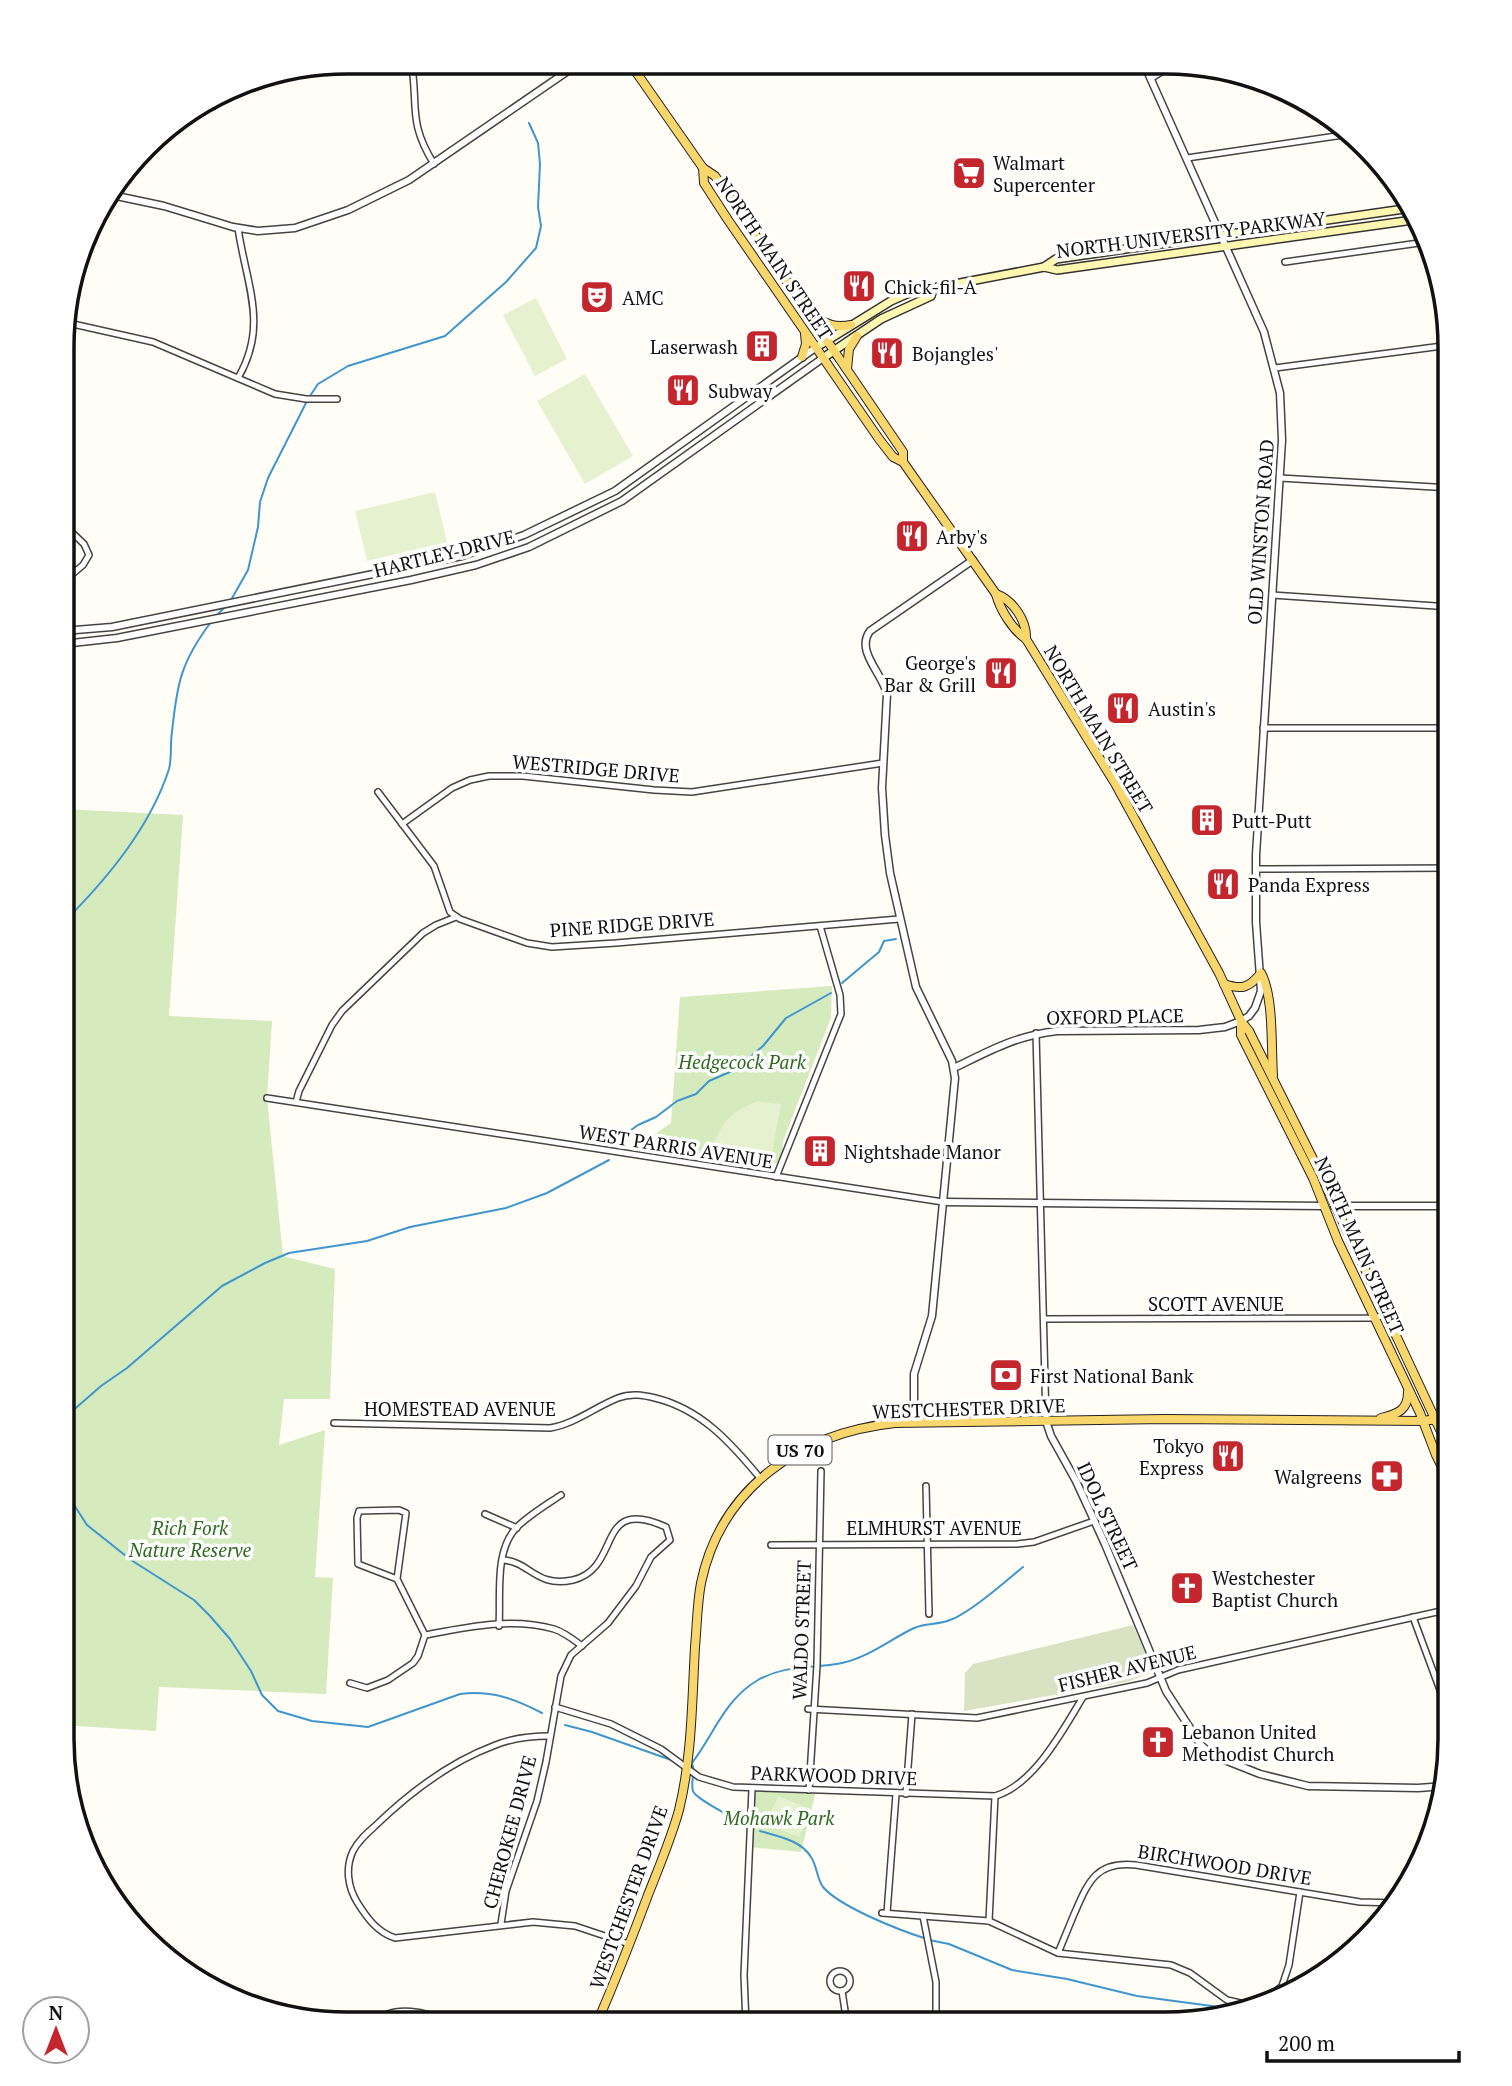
<svg xmlns="http://www.w3.org/2000/svg" width="1512" height="2086" viewBox="0 0 1512 2086" font-family="'PT Serif',serif">
<rect width="100%" height="100%" fill="#fffdf5"/>
<g fill="#d5ebbd">
<path d="M63 809 183 815 169 1016 272 1021 267 1098 283 1256 335 1269 330 1399H284L279 1445 325 1430 315 1577 333 1578 326 1694 159 1687 156 1731 61 1725Z"/>
<path d="M832 986 831 1018 783 1141 782 1164 669 1149V1142L648 1139 671 1123 680 997Z"/>
<path d="M752 1789 816 1791 801 1852 749 1847Z"/>
</g>
<path fill="#d9e3c4" d="M1133 1625 1151 1666V1673L1127 1682 964 1711 965 1673 973 1664Z"/>
<g fill="#e6f2cf">
<path d="M536 298 567 359 535 376 503 315Z"/>
<path d="M585 374 633 456 585 484 537 401Z"/>
<path d="M435 492 447 542 367 561 355 511Z"/>
<path d="M757 1101 781 1104 771 1158 765 1160 713 1146C722 1121 733 1111 757 1101Z"/>
<path d="M778 1796 810 1809 799 1837 766 1824Z"/>
</g>
<g fill="none" stroke-linecap="round" stroke-linejoin="round">
<g stroke="#3f96cf" stroke-width="2">
<path d="M310 396 318 384 348 366 445 336 506 282 536 248 541 226 538 207 540 164 538 143 529 123"/>
<path d="M231 600 248 570 258 527 260 502 268 478 307 401"/>
<path d="M217 615 225 607"/>
<path d="M63 923C106 880 150 828 169 769 172 758 170 743 172 732 177 683 181 662 211 622"/>
<path d="M842 983 879 952 884 941 896 939"/>
<path d="M621 1143 627 1133 638 1125 656 1117 677 1101 696 1094 709 1081 732 1071 749 1058 763 1046 786 1018 831 993"/>
<path d="M62 1420 101 1386 127 1368 222 1286 265 1263 289 1253 367 1241 410 1227 506 1208 547 1193 609 1160"/>
<path d="M62 1441 68 1459 67 1494 87 1525 131 1560 194 1600 210 1616 230 1639 251 1671 262 1695 278 1711 312 1721 368 1727 460 1694C492 1690 515 1699 542 1713"/>
<path d="M565 1725 592 1732 674 1761"/>
<path d="M745 1825C735 1818 695 1799 693 1791 690 1782 696 1773 692 1763 714 1734 725 1699 758 1680 787 1664 812 1669 842 1663 869 1657 889 1640 914 1628 925 1623 938 1625 950 1620 970 1613 1006 1581 1023 1567"/>
<path d="M760 1831C777 1836 801 1840 811 1857 817 1866 817 1879 823 1887 840 1907 899 1930 924 1938"/>
<path d="M929 1940 949 1944 1012 1970 1067 1979 1137 1996 1234 2009"/>
</g>
<g stroke="#444" stroke-width="8">
<g id="minor">
<path d="M411 61C419 105 407 121 434 164"/>
<path d="M334 71 376 61"/>
<path d="M1187 158 1350 134"/>
<path d="M238 228C246 284 269 325 238 378"/>
<path d="M1285 262 1426 242"/>
<path d="M64 322 153 342 275 394 306 399H337"/>
<path d="M1275 368 1450 345"/>
<path d="M1280 478 1451 488"/>
<path d="M63 582 83 565 89 555 84 544 63 524"/>
<path d="M1272 595 1451 607"/>
<path d="M1263 728H1451"/>
<path d="M378 792 434 866 450 912 460 919 527 943 552 947 616 943 899 919"/>
<path d="M402 824 452 788 470 780 489 776H523L654 790 692 792 883 763"/>
<path d="M1256 869 1451 868"/>
<path d="M1036 1033 1046 1421"/>
<path d="M267 1098 943 1202"/>
<path d="M296 1102 299 1091 332 1025 342 1011 423 933 436 925 456 917"/>
<path d="M776 1177 841 1014 840 995 820 926"/>
<path d="M1044 1319 1373 1318 1387 1315"/>
<path d="M334 1423 550 1428C575 1424 595 1407 618 1398 631 1393 643 1395 655 1398 701 1409 731 1443 760 1478"/>
<path d="M926 1486 929 1614"/>
<path d="M485 1514 517 1528"/>
<path d="M771 1545 1017 1544 1034 1542 1094 1521"/>
<path d="M1413 1617 1450 1717"/>
<path d="M499 1626C501 1596 494 1552 516 1528 529 1515 546 1505 561 1495"/>
<path d="M425 1635C467 1627 512 1617 554 1629 564 1632 574 1640 582 1646"/>
<path d="M350 1683 367 1688 388 1680 413 1663 418 1656 425 1635 397 1579 406 1513 399 1510 359 1511 357 1518 358 1564 397 1579"/>
<path d="M555 1707 611 1724 661 1749 699 1777 733 1787 995 1796C1034 1785 1063 1730 1083 1697"/>
<path d="M808 1709 977 1718 1147 1683 1178 1670 1450 1609"/>
<path d="M550 1736C530 1736 511 1738 493 1746 448 1763 408 1794 374 1827 366 1834 358 1841 353 1851 345 1868 348 1887 357 1902 367 1918 377 1932 395 1938L533 1922 575 1926 629 1944"/>
<path d="M809 1790 817 1665 821 1471"/>
<path d="M906 1794 912 1714"/>
<path d="M882 1913 989 1921 1058 1953 1171 1965 1190 1973 1227 2000 1249 2005"/>
<path d="M887 1913 896 1794"/>
<path d="M923 1916 936 1982V2024"/>
<path d="M989 1921 995 1796"/>
<path d="M501 1924 506 1891 537 1801 546 1762 561 1676 571 1655 608 1623 636 1586 651 1557 670 1540 666 1527C594 1495 623 1568 573 1580 535 1588 530 1561 502 1560"/>
<path d="M1058 1953C1064 1939 1069 1926 1075 1912 1089 1880 1097 1861 1136 1865L1360 1902 1398 1903"/>
<circle cx="840" cy="1981" r="10"/>
<path d="M842 1991 847 2024"/>
<path d="M1264 2002 1282 1986 1289 1965 1300 1892"/>
<path d="M374 2023C393 2003 428 2012 450 2023"/>
<path d="M746 2024 744 1975 752 1789"/>
</g>
</g>
<g stroke="#444" stroke-width="9">
<g id="tertiary">
<path d="M1151 78 1173 64"/>
<path d="M107 194 164 206 233 227 258 231 295 228 348 210 409 180 581 62"/>
<path d="M63 631 112 627 462 556 524 535 615 491 815 348"/>
<path d="M63 644 117 638 411 580 476 565 529 547 622 501 823 358"/>
<path d="M954 1068C991 1050 1015 1036 1057 1031L1199 1030 1225 1027 1241 1021 1249 1016 1255 1008 1261 991 1256 922V855L1282 440 1280 393 1264 332 1144 64"/>
<path d="M943 1202 1324 1206"/>
<path d="M1334 1206H1450"/>
<path d="M1046 1421 1051 1436 1076 1481 1105 1544 1166 1691 1201 1745 1212 1755 1260 1774 1308 1786 1418 1788 1445 1786"/>
<path d="M914 1422V1374L932 1316 955 1078 952 1061 916 987 890 873 885 835 882 788 887 694C883 674 855 651 870 631L973 560"/>
</g>
</g>
<g stroke="#333" stroke-width="10">
<g id="secondary">
<path d="M1044 267 1056 259 1411 208"/>
<path d="M815 348 891 301 925 286 934 288 1044 267 1057 270 1420 219"/>
<path d="M823 358 881 319 931 296 934 288"/>
</g>
</g>
<g stroke="#222" stroke-width="10">
<g id="primary">
<path d="M629 62 703 168 715 176 903 452V462L996 594C1000 610 1013 630 1026 639L1116 785 1219 973 1241 1021 1249 1031 1321 1175 1450 1451"/>
<path d="M703 168 704 183 728 220 879 439 893 457 903 462"/>
<path d="M814 315C827 325 835 328 851 325"/>
<path d="M802 357 806 344 805 334"/>
<path d="M847 369 849 349 857 336"/>
<path d="M996 594C1013 600 1027 621 1026 639"/>
<path d="M1224 984C1242 990 1249 988 1261 973 1274 997 1271 1047 1273 1075"/>
<path d="M1241 1021V1035L1313 1178 1338 1241 1420 1413 1436 1455 1450 1483"/>
<path d="M1381 1418C1398 1414 1408 1410 1408 1392"/>
<path d="M1435 1421 1450 1430"/>
<path d="M597 2023C615 1981 632 1938 648 1895 659 1867 671 1839 679 1810 692 1757 692 1701 695 1647 697 1626 697 1604 701 1583 721 1487 801 1433 895 1423L1165 1419 1423 1421 1450 1417"/>
</g>
</g>
<use href="#minor" stroke="#fff" stroke-width="5"/>
<use href="#tertiary" stroke="#fff" stroke-width="6"/>
<use href="#secondary" stroke="#fff6b0" stroke-width="7"/>
<use href="#primary" stroke="#f9d66b" stroke-width="8"/>
</g>
<defs>
<g id="supermarket-square" transform="scale(1.75)"><rect x="-9" y="-9" width="18" height="18" rx="4" fill="#c4262e" stroke="#fff"/><path d="M-6-5.5h2.5l.6 2H6L4.5 2H-2.5L-4.4-4H-6ZM-1.5 3.2a1.3 1.3 0 1 0 .1 0ZM3 3.2a1.3 1.3 0 1 0 .1 0Z" fill="#fff"/></g>
<g id="restaurant-square" transform="scale(1.75)"><rect x="-9" y="-9" width="18" height="18" rx="4" fill="#c4262e" stroke="#fff"/><path d="M-5-6h1v4h1v-4h1v4h1v-4h1v5L-1.5 .5V6h-2V.5L-5-1ZM5-6V6H3V1.5H1.5Q1.5-4 5-6Z" fill="#fff"/></g>
<g id="theatre-square" transform="scale(1.75)"><rect x="-9" y="-9" width="18" height="18" rx="4" fill="#c4262e" stroke="#fff"/><path d="M-5-5.5Q0-4 5-5.5V0Q5 5 0 6Q-5 5-5 0ZM-3.3-2.5H-1v1.5H-3.3ZM1-2.5H3.3v1.5H1ZM-2.8 1Q0 5.5 2.8 1Z" fill="#fff"/></g>
<g id="building-square" transform="scale(1.75)"><rect x="-9" y="-9" width="18" height="18" rx="4" fill="#c4262e" stroke="#fff"/><path d="M-4-6H4V6H1V3H-1V6H-4ZM-2.5-4.3h1.7v1.8h-1.7ZM.8-4.3h1.7v1.8H.8ZM-2.5-1h1.7V.8h-1.7ZM.8-1h1.7V.8H.8Z" fill="#fff"/></g>
<g id="bank-square" transform="scale(1.75)"><rect x="-9" y="-9" width="18" height="18" rx="4" fill="#c4262e" stroke="#fff"/><path d="M-6-4H6V4H-6ZM0-2.3a2.3 2.3 0 1 0 0 4.6a2.3 2.3 0 1 0 0-4.6Z" fill="#fff"/></g>
<g id="pharmacy-square" transform="scale(1.75)"><rect x="-9" y="-9" width="18" height="18" rx="4" fill="#c4262e" stroke="#fff"/><path d="M-2-6h4v4h4v4h-4v4h-4v-4h-4v-4h4Z" fill="#fff"/></g>
<g id="church-square" transform="scale(1.75)"><rect x="-9" y="-9" width="18" height="18" rx="4" fill="#c4262e" stroke="#fff"/><path d="M-1.2-6h2.4v3.5h3.3v2.4h-3.3V6h-2.4V-.1h-3.3v-2.4h3.3Z" fill="#fff"/></g>
</defs>
<g fill-rule="evenodd">
<use href="#supermarket-square" x="969" y="173"/>
<use href="#restaurant-square" x="859" y="286"/>
<use href="#theatre-square" x="597" y="297"/>
<use href="#building-square" x="762" y="346"/>
<use href="#restaurant-square" x="887" y="353"/>
<use href="#restaurant-square" x="683" y="390"/>
<use href="#restaurant-square" x="912" y="536"/>
<use href="#restaurant-square" x="1001" y="673"/>
<use href="#restaurant-square" x="1123" y="708"/>
<use href="#building-square" x="1207" y="820"/>
<use href="#restaurant-square" x="1223" y="884"/>
<use href="#building-square" x="820" y="1151"/>
<use href="#bank-square" x="1006" y="1375"/>
<use href="#restaurant-square" x="1228" y="1456"/>
<use href="#pharmacy-square" x="1387" y="1476"/>
<use href="#church-square" x="1187" y="1588"/>
<use href="#church-square" x="1158" y="1742"/>
</g>
<g text-anchor="middle" dominant-baseline="central" stroke-width="7" stroke-linejoin="round" paint-order="stroke">
<rect fill="#fff" stroke="#585858" stroke-width="2" x="768.5" y="1435.5" width="63" height="29" rx="5"/>
<g font-size="18" font-weight="bold" fill="#111">
<text x="800" y="1450">US 70</text>
</g>
<g font-size="19" fill="#111" stroke="#fff" text-anchor="start">
<text x="993" y="162">Walmart<tspan x="993" dy="22">Supercenter</tspan></text>
<text x="884" y="286">Chick-fil-A</text>
<text x="622" y="297">AMC</text>
<text x="738" y="346" text-anchor="end">Laserwash</text>
<text x="912" y="353">Bojangles'</text>
<text x="708" y="390">Subway</text>
<text x="936" y="536">Arby's</text>
<text x="976" y="662" text-anchor="end">George's<tspan x="976" dy="22">Bar &amp; Grill</tspan></text>
<text x="1148" y="708">Austin's</text>
<text x="1232" y="820">Putt-Putt</text>
<text x="1248" y="884">Panda Express</text>
<text x="844" y="1151">Nightshade Manor</text>
<text x="1030" y="1375">First National Bank</text>
<text x="1204" y="1445" text-anchor="end">Tokyo<tspan x="1204" dy="22">Express</tspan></text>
<text x="1362" y="1476" text-anchor="end">Walgreens</text>
<text x="1212" y="1577">Westchester<tspan x="1212" dy="22">Baptist Church</tspan></text>
<text x="1182" y="1731">Lebanon United<tspan x="1182" dy="22">Methodist Church</tspan></text>
</g>
<g font-size="19" fill="#111" stroke="#fff">
<text transform="translate(1191 234) rotate(-7)">NORTH UNIVERSITY PARKWAY</text>
<text transform="translate(775 258) rotate(56)">NORTH MAIN STREET</text>
<text transform="translate(1260 532) rotate(-86)">OLD WINSTON ROAD</text>
<text transform="translate(444 553) rotate(-14)">HARTLEY DRIVE</text>
<text transform="translate(1099 729) rotate(59)">NORTH MAIN STREET</text>
<text transform="translate(596 768) rotate(5)">WESTRIDGE DRIVE</text>
<text transform="translate(632 924) rotate(-4)">PINE RIDGE DRIVE</text>
<text transform="translate(1115 1016) rotate(-1)">OXFORD PLACE</text>
<text transform="translate(676 1146) rotate(9)">WEST PARRIS AVENUE</text>
<text transform="translate(1360 1245) rotate(66)">NORTH MAIN STREET</text>
<text x="1216" y="1303">SCOTT AVENUE</text>
<text x="460" y="1408">HOMESTEAD AVENUE</text>
<text transform="translate(969 1408) rotate(-2)">WESTCHESTER DRIVE</text>
<text transform="translate(1108 1516) rotate(65)">IDOL STREET</text>
<text x="934" y="1527">ELMHURST AVENUE</text>
<text transform="translate(801 1630) rotate(-88)">WALDO STREET</text>
<text transform="translate(1127 1668) rotate(-14)">FISHER AVENUE</text>
<text transform="translate(834 1775) rotate(2)">PARKWOOD DRIVE</text>
<text transform="translate(509 1832) rotate(-75)">CHEROKEE DRIVE</text>
<text transform="translate(1225 1864) rotate(9)">BIRCHWOOD DRIVE</text>
<text transform="translate(628 1897) rotate(-70)">WESTCHESTER DRIVE</text>
</g>
<g font-size="19" font-style="italic" fill="#2f6b1f" stroke="#fff">
<text x="742" y="1061">Hedgecock Park</text>
<text x="190" y="1527">Rich Fork<tspan x="190" dy="22">Nature Reserve</tspan></text>
<text x="779" y="1817">Mohawk Park</text>
</g>
</g>
<path d="M0 0H1512V2086H0ZM347 74H1165A273 273 0 0 1 1438 347V1739A273 273 0 0 1 1165 2012H347A273 273 0 0 1 74 1739V347A273 273 0 0 1 347 74Z" fill="#fff" fill-rule="evenodd"/>
<path fill="none" stroke="#111" stroke-width="3.5" d="M347 74H1165A273 273 0 0 1 1438 347V1739A273 273 0 0 1 1165 2012H347A273 273 0 0 1 74 1739V347A273 273 0 0 1 347 74Z"/>
<g transform="translate(56 2030)"><circle r="33" fill="#ffffff" stroke="#a0a0a0" stroke-width="2"/>
<path d="M0-5L12 26L0 18L-12 26Z" fill="#c4262e"/>
<text y="-10" font-size="19" font-weight="bold" text-anchor="middle" fill="#111111">N</text>
</g>
<path d="M1267 2051v10h192v-10" fill="none" stroke="#111111" stroke-width="3.5"/>
<text x="1278" y="2051" font-size="21" fill="#111111" stroke="#ffffff" stroke-width="5" paint-order="stroke">200 m</text>
</svg>
